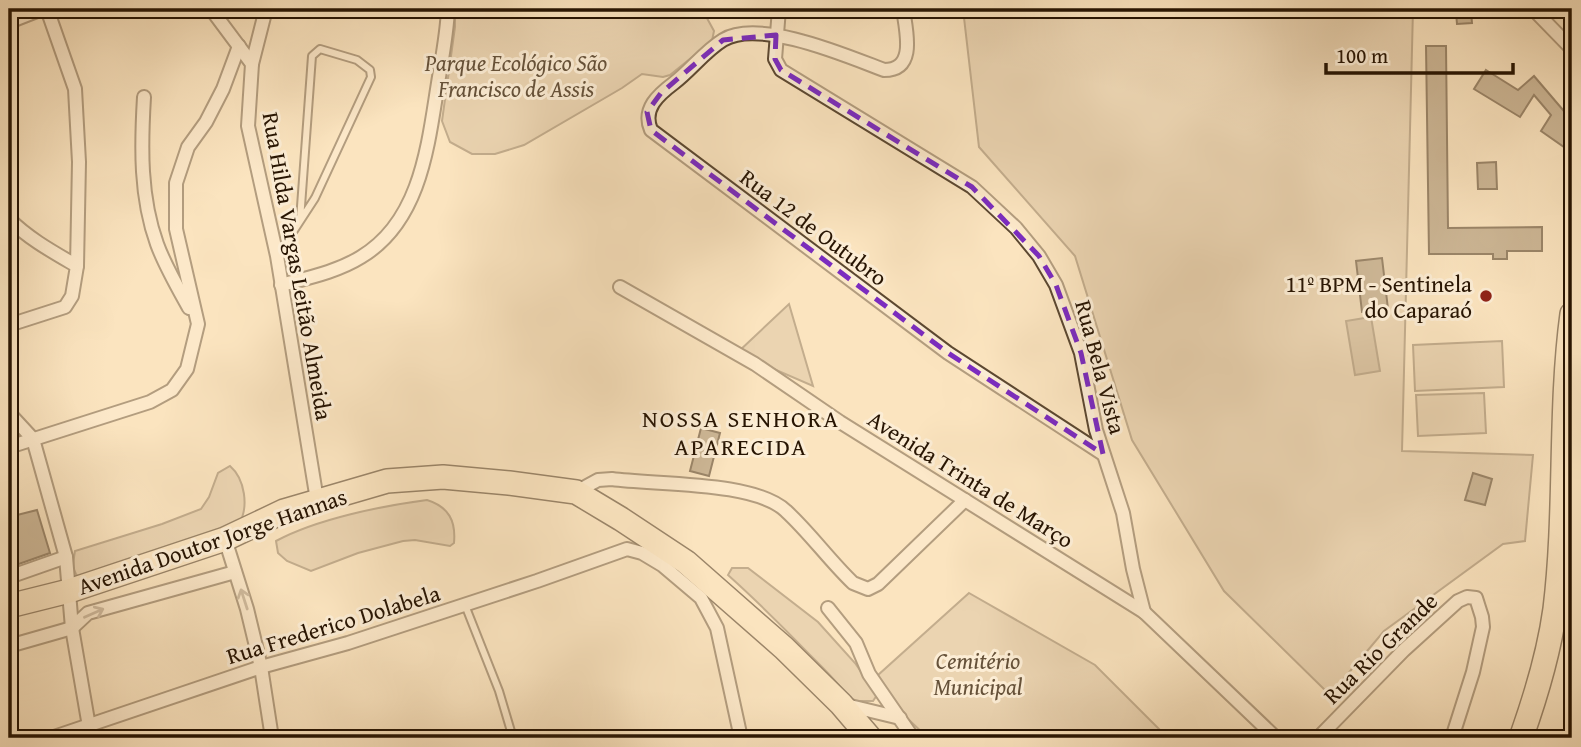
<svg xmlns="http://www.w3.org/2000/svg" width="1581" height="747" viewBox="0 0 1581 747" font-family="'Gentium Book Plus',serif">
<rect width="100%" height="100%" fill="#fbe4bf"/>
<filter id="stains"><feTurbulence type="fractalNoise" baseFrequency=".00286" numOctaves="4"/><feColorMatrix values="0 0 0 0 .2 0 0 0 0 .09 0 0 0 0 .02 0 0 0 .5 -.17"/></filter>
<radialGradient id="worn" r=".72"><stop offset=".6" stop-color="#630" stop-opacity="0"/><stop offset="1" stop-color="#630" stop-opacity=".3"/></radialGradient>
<g fill="#d7c19f" stroke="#7f6a50" stroke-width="2">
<path d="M455 9H702L714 31 712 41 670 75 663 77 642 74 622 88 524 145 495 154H472L450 142 442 121 455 27Z"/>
<path d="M963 9H1413L1402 451 1533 455 1525 541 1503 544 1384 631 1330 695 1224 591 1132 440 1075 256 979 147Z"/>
<path d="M789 304 813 386 737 353Z"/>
<path d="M1502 341 1504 387 1415 391 1413 345Z"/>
<path d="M1484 393 1486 433 1418 436 1416 395Z"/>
<path d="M230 466C245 479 249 507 239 524L81 580C71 571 73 563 75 551L162 524 201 509 209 497 218 473Z"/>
<path d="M427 500C449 507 456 521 454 543L450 546 415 540 403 541 358 553 311 571 287 561 278 553 276 541C317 519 381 506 427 500Z"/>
<path d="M732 568H748L818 622 855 663 877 695 873 701H851C840 684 825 670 811 656 784 628 757 601 728 575Z"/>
<path d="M969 593 1095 665 1168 738H928L907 718 877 676Z"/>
</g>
<path fill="#b39d7f" stroke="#7b664d" stroke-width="2" d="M1371 317 1380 371 1355 375 1346 321Z"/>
<g fill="#958064" stroke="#271402" stroke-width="2">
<path d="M1471 11 1472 23 1457 24 1456 12Z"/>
<path d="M1426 46H1446L1448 228 1542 227V251H1507V259H1493V254H1429Z"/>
<path d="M1486 70 1518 90 1534 76 1563 110 1565 107 1572 111V135L1564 147 1541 131 1551 115 1534 95 1520 117 1474 89Z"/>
<path d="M1496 162 1497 189H1478L1477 163Z"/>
<path d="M1382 258 1388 309 1362 312 1356 261Z"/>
<path d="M701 428 720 433 709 476 690 471Z"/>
<path d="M1473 473 1492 479 1485 505 1465 500Z"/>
<path d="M37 510 50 553 16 565 9 542V517Z"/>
</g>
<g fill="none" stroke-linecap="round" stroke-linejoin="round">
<g stroke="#5c4831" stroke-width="10">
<g id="lane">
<path d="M278 255 315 198 371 77 370 70 357 60 320 49 312 56 300 220"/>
<path d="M465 605 499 691 513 738"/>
</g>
</g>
<g stroke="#5c4831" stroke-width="16">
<g id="street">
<path d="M47 9 75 89 79 162 77 266"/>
<path d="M211 9 252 64 248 126 277 256 317 500"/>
<path d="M779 9 775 59 781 70 972 187 1016 228 1039 256 1056 285 1081 353 1096 430 1123 513 1133 569 1144 612"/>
<path d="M903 9C906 31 917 70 884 70 847 56 759 18 723 40 705 51 691 70 674 83 658 95 642 109 651 130L948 353 1103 454"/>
<path d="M1533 9 1572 49"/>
<path d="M9 22 42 9"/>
<path d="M252 64 266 9"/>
<path d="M144 97C141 147 140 197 157 244 165 266 178 288 189 308"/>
<path d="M9 219C29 239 53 252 77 266L72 296 65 307 9 325"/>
<path d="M281 285C307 278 337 272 361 257 421 221 428 145 438 83 442 58 447 34 448 9"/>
<path d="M620 287 755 364 840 422 1144 612 1276 738"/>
<path d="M9 413 33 439 66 557 72 628 91 738"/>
<path d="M9 447 150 402 172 390 187 369 198 324 176 229V183L188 147 206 122 223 89 239 46"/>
<path d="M576 492 598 480 612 479C656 485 755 481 786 511 810 533 829 560 853 583L868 589 878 584 965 500"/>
<path d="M225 539 247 609 261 667 272 738"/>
<path d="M9 577 66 557"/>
<path d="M828 608 856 643 869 674 913 738"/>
<path d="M9 646 72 628 88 613 235 572"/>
<path d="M846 705 900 718"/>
<path d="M51 738 261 667 348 643 537 581 627 549 642 553 662 565 701 598 717 628 741 738"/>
<path d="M1318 738 1404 650 1458 601 1467 597 1476 598 1482 617 1483 627 1473 672 1452 738"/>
</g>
</g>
<g stroke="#271402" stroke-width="26">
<g id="highway">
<path d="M9 606 69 591 225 539 284 511 387 481 443 477 509 483 576 492 621 519 686 562 784 648 841 704 870 738"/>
<path d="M1521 738C1536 696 1549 653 1555 609 1567 511 1559 411 1572 314"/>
</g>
</g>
<use href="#lane" stroke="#fcedd5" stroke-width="6"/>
<use href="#street" stroke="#fcedd5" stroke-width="12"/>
<use href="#highway" stroke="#fbe4bf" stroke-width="23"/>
</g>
<defs><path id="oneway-shaft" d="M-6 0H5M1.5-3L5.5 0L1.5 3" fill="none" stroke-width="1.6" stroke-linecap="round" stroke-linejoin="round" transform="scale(1.75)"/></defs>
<g stroke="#9c8b76">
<use href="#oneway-shaft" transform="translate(244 599) rotate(-108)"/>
<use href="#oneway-shaft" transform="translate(94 613) rotate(-24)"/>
</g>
<path d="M0 0H1581V747H0ZM776 35 775 59 781 70 972 187 1039 256 1056 285 1081 353 1103 454 948 353 651 130 647 112 661 93 723 40Z" fill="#fbe4bf" fill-opacity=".55" fill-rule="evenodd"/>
<path fill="none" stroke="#7b2cbf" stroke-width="5" stroke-dasharray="14 9" stroke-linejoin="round" d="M776 35 775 59 781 70 972 187 1039 256 1056 285 1081 353 1103 454 948 353 651 130 647 112 661 93 723 40Z"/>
<circle fill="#8f2418" stroke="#fcedd5" stroke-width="2.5" cx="1486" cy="296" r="7"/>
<g text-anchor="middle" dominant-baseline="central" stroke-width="6" stroke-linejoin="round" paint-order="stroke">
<g font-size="23" font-style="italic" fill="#655139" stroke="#fcedd5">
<text x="516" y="62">Parque Ecológico São<tspan x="516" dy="26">Francisco de Assis</tspan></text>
<text x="978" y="660">Cemitério<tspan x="978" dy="26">Municipal</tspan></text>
</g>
<g font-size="23" fill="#271402" stroke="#fcedd5">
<text transform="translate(814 227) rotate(37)">Rua 12 de Outubro</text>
<text transform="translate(298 266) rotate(80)">Rua Hilda Vargas Leitão Almeida</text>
<text transform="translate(1101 367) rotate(75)">Rua Bela Vista</text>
<text transform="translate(971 479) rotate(32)">Avenida Trinta de Março</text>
<text transform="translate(212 541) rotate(-19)">Avenida Doutor Jorge Hannas</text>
<text transform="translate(333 624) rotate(-17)">Rua Frederico Dolabela</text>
<text transform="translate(1380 648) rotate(-44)">Rua Rio Grande</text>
</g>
<g font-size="23" fill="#271402" stroke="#fcedd5" text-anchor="end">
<text x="1472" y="283">11º BPM - Sentinela<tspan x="1472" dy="26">do Caparaó</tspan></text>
</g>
<g font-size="24" letter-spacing="2" fill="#271402" stroke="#fcedd5">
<text x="741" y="418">NOSSA SENHORA<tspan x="741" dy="28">APARECIDA</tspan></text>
</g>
</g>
<rect width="1581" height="747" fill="none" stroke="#fbe4bf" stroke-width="35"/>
<rect x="10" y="10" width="1560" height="726" fill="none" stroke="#271402" stroke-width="3.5"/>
<rect x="18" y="18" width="1546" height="712" fill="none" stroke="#271402" stroke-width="2"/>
<path d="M1326 63v10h187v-10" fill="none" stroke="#271402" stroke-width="3.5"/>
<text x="1336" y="63" font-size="21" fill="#271402" stroke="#fcedd5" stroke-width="5" paint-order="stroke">100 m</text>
<rect width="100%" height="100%" filter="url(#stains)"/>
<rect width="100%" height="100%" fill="url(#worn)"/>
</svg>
